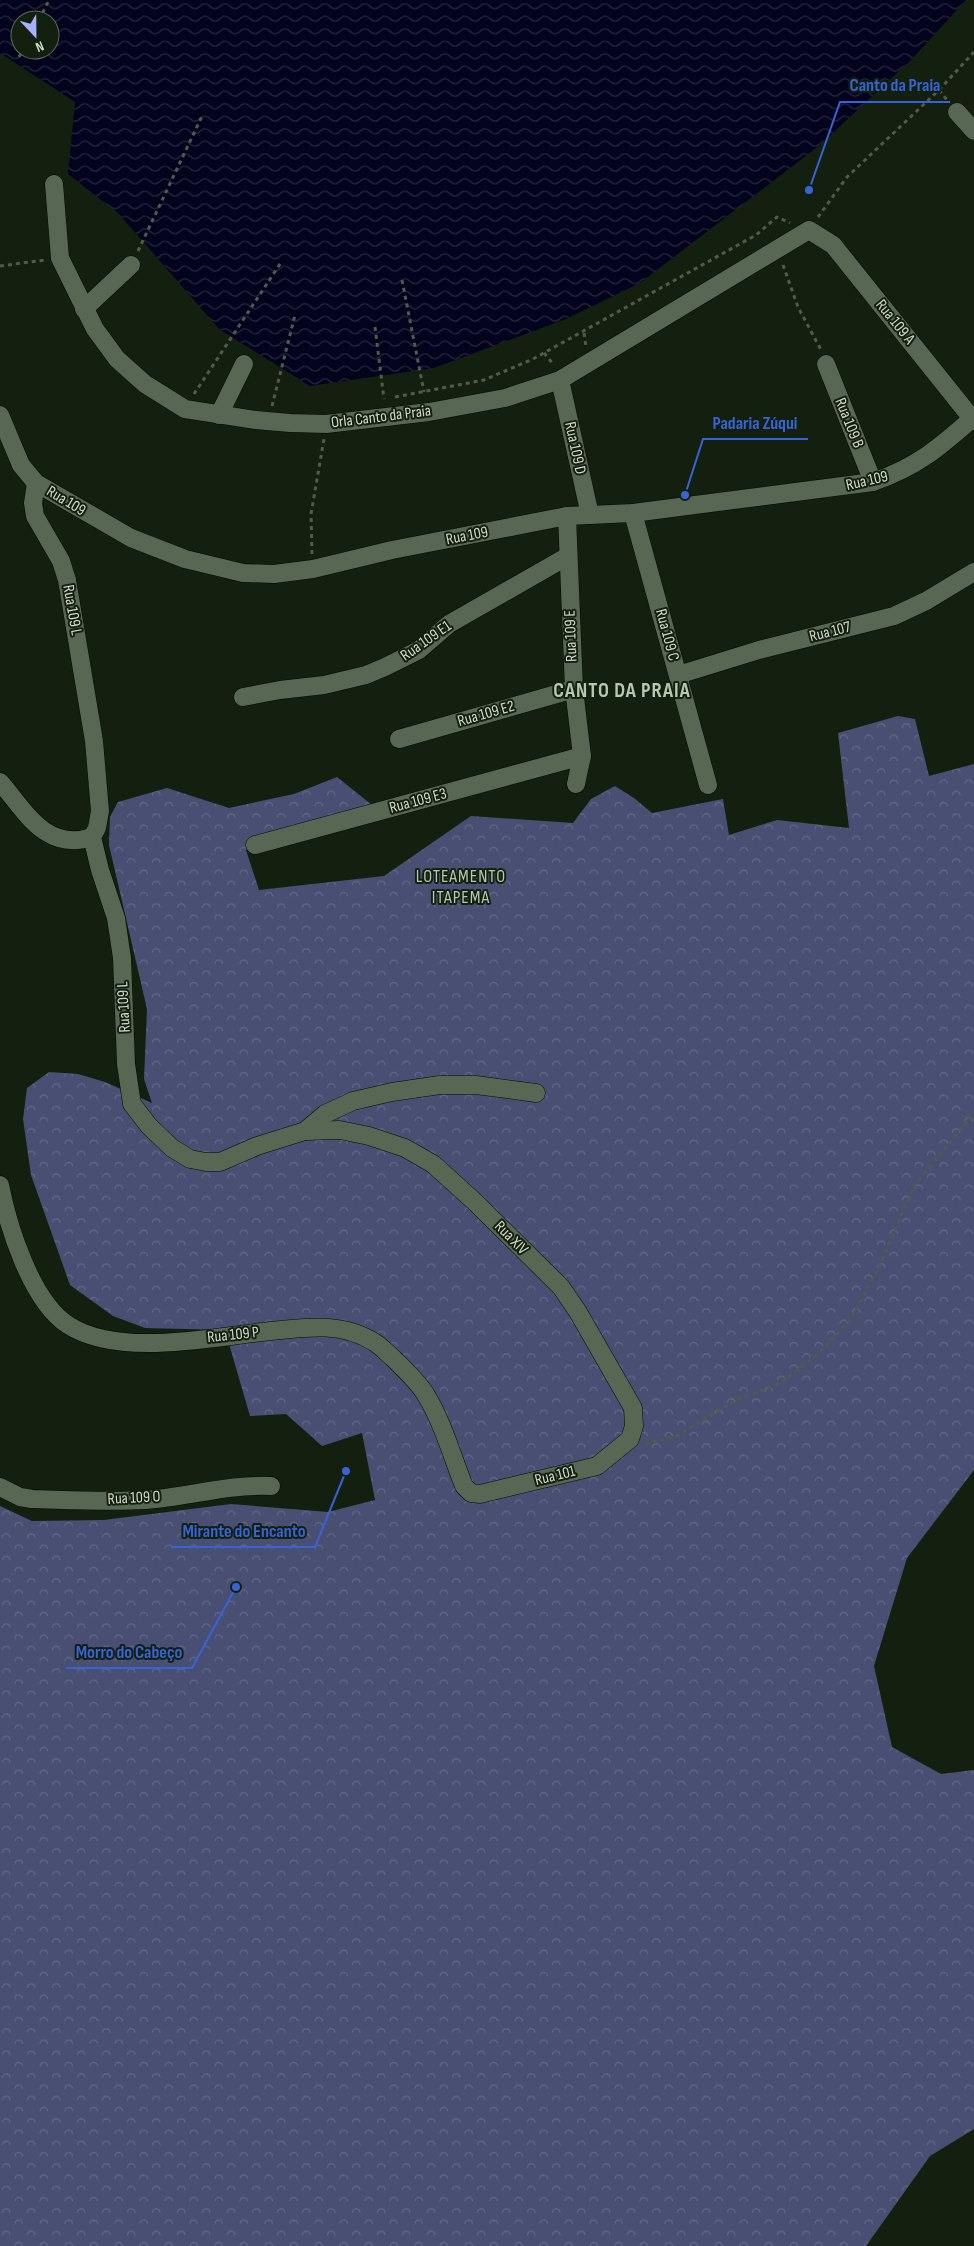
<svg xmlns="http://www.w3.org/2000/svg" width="974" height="2246" viewBox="0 0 974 2246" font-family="'Sofia Sans Condensed',sans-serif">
<defs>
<pattern id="forest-crowns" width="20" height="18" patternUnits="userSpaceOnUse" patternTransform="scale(1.25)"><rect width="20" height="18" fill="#494f73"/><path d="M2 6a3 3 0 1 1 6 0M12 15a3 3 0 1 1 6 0" fill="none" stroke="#626886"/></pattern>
<pattern id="water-waves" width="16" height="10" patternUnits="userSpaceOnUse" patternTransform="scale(1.25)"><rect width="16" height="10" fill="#04031e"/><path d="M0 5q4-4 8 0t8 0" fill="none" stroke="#28273e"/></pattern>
</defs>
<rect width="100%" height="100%" fill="#13200f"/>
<path fill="url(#forest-crowns)" d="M898 716 915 719 929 776 974 764V1470L907 1558 874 1666 892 1747 941 1774 974 1770V2129L930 2156 866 2246H0V1506L32 1521 104 1520 231 1504 328 1512 375 1500 362 1433 322 1446 286 1414 250 1416 225 1330 145 1328 113 1316 70 1285 31 1175 23 1119 27 1088 49 1072 78 1074 105 1082 152 1103 144 1079 147 1009 109 845 110 817 118 802 167 788 229 808 294 794 337 777 372 805 281 829 246 850 259 890 384 876 471 816 573 823 591 799 615 786 634 798 652 813 723 799 729 835 777 820 849 828 838 733Z"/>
<path fill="url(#water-waves)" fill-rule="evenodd" d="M0 0H966L912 59 820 145 640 283 566 319 434 368 310 386 219 329 119 214 68 174 75 102 0 53ZM20 20H50V50H20Z"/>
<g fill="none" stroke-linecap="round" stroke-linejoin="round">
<g stroke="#020900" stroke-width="19">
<g id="minor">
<path d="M957 112 974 131"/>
<path d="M54 184 60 258 95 329 117 359 145 384 185 409 256 420 290 423 326 424 429 412 505 398 560 380 809 230 833 245 974 421"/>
<path d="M84 309 131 265"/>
<path d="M826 364 873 482"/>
<path d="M560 380 590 515"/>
<path d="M0 415 21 465 36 483 131 538 185 559 243 573 274 574 313 569 392 550 567 516 633 513 873 482C917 467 940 447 974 417"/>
<path d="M219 415 244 364"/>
<path d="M36 483 33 503 35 516 61 561 67 580 94 741 100 811 97 828 92 837 100 870 116 918 122 958 126 1064 132 1104 149 1126 172 1148 190 1159 206 1162H220L257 1146 305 1131 325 1114 353 1101 392 1092 440 1085H476L536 1093"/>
<path d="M633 513 708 785"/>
<path d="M567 516 574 689 582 756 576 784"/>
<path d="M678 675 759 650 894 616 926 601 974 572"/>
<path d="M243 697 280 690 324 685 366 675 385 667 419 650 449 624 568 556"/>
<path d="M399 739 574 689"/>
<path d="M0 782C26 812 46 852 92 837"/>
<path d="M255 845 582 756"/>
<path d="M0 1185C8 1226 31 1301 68 1325 119 1358 213 1337 271 1331 307 1327 342 1322 374 1342 381 1346 387 1353 394 1359 405 1370 418 1382 426 1395 443 1423 452 1456 464 1486L471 1493 480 1494 597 1466 630 1439 634 1426 633 1408 578 1312 561 1287 475 1202 433 1164 405 1148 369 1136 340 1130 305 1131"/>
<path d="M0 1487 20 1497 32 1499C70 1500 108 1502 146 1500 188 1497 229 1484 271 1486"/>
</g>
</g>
<g stroke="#505b4c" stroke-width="3" stroke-dasharray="4 4" stroke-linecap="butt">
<path d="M39 20 48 2"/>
<path d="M19 57 23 50"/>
<path d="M939 90 947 100"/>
<path d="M818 217 847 177 939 90 974 52"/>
<path d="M138 251 203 114"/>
<path d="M783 265 798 307 821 350"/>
<path d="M0 266 45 260"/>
<path d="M402 280 424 392"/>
<path d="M375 327 384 399"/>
<path d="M584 333 586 347"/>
<path d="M544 353 554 365"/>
<path d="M194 394 282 261"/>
<path d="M395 397 484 380 533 359 756 235 777 217 790 223"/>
<path d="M272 406 295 315"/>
<path d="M312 554 311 514 324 439"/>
<path d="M645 1444 675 1437 738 1399 779 1384 818 1354 851 1319 880 1265 914 1186 974 1113"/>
</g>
<use href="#minor" stroke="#576753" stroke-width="18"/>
</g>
<g text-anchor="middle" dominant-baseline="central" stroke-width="4" stroke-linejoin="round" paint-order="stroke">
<g font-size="16" fill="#d2dacf" stroke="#13200f">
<text transform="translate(895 322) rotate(51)">Rua 109 A</text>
<text transform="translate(381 417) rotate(-7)">Orla Canto da Praia</text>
<text transform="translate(849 423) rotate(68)">Rua 109 B</text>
<text transform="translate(575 448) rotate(78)">Rua 109 D</text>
<text transform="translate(867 481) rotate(-13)">Rua 109</text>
<text transform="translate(66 501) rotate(31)">Rua 109</text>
<text transform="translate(467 536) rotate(-11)">Rua 109</text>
<text transform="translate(72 610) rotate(80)">Rua 109 L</text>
<text transform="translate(830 632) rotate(-14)">Rua 107</text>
<text transform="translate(667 635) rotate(75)">Rua 109 C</text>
<text transform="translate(571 636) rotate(-92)">Rua 109 E</text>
<text transform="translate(426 641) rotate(-35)">Rua 109 E1</text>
<text transform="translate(486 714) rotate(-16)">Rua 109 E2</text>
<text transform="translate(418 801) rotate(-15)">Rua 109 E3</text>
<text transform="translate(124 1007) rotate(-93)">Rua 109 L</text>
<text transform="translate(511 1238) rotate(45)">Rua XIV</text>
<text transform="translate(233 1335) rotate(-6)">Rua 109 P</text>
<text transform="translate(555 1476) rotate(-14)">Rua 101</text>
<text transform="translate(134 1498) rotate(-3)">Rua 109 O</text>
</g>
<g font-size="18" letter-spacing="1" fill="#b7c8b2" stroke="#13200f">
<text x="461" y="876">LOTEAMENTO<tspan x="461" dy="21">ITAPEMA</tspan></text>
</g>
<g font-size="21" font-weight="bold" letter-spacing="1" fill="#b7c8b2" stroke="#13200f">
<text x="622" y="690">CANTO DA PRAIA</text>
</g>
</g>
<path fill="none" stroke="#3863d7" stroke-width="2" d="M809 190L840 102H950M685 495L703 439H808M346 1471L315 1547H172M236 1587L192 1668H66"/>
<g fill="#3863d7" stroke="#13200f" stroke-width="2">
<circle cx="809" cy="190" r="5"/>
<circle cx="685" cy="495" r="5"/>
<circle cx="346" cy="1471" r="5"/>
<circle cx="236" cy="1587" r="5"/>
</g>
<g font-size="18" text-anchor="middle" font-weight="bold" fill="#3863d7" stroke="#13200f" stroke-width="4" stroke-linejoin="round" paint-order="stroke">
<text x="895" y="91">Canto da Praia</text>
<text x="755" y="429">Padaria Zúqui</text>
<text x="244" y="1537">Mirante do Encanto</text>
<text x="129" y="1658">Morro do Cabeço</text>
</g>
<g transform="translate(35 35) rotate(158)"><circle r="24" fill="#13200f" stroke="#5f6a5c"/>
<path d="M0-4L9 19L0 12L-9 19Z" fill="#a5b1fc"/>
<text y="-8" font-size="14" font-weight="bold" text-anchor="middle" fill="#d2dacf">N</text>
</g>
</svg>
